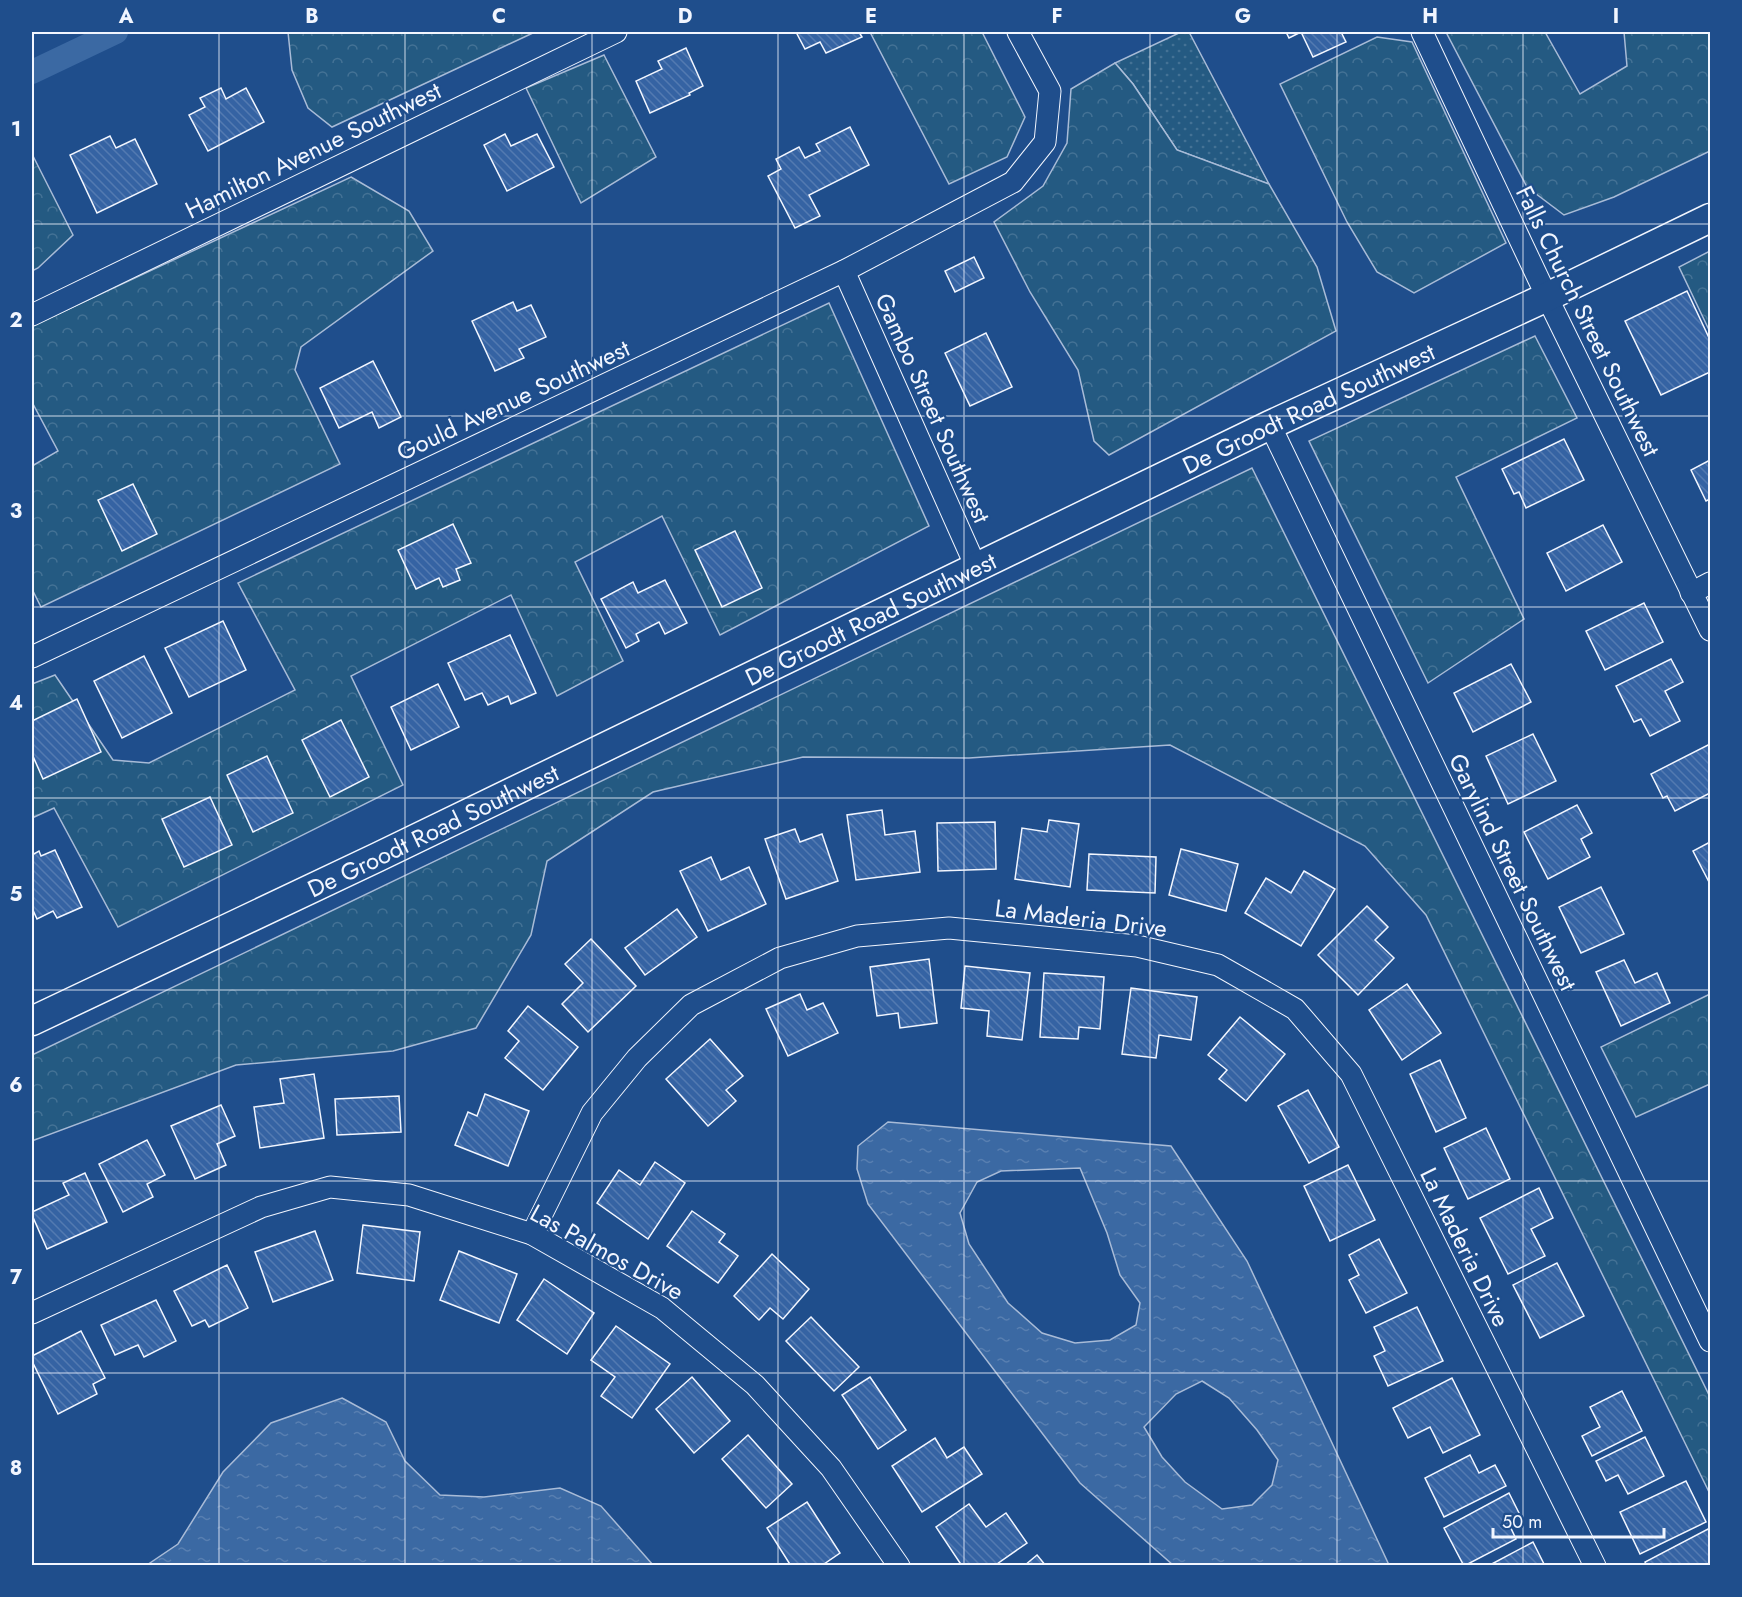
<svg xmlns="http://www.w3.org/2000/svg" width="1742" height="1597" viewBox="0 0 1742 1597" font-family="Jost,sans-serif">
<defs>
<pattern id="grass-dots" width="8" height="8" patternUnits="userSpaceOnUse" patternTransform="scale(1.5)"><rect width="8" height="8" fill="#245a82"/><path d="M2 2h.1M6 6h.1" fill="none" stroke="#447295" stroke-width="1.8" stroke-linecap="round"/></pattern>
<pattern id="forest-crowns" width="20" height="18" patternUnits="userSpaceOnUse" patternTransform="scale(1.5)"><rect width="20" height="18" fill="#245a82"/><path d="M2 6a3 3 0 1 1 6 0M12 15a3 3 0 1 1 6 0" fill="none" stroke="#447295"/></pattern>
<pattern id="water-ripples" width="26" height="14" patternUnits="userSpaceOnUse" patternTransform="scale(1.5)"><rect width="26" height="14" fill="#3b69a3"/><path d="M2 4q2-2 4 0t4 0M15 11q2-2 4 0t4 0" fill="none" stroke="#587fb1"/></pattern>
<pattern id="building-back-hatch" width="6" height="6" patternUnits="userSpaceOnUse" patternTransform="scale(1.5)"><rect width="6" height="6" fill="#3563a3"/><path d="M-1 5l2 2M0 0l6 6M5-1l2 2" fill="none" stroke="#537ab1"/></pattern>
</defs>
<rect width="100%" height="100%" fill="#1f4e8c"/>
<path fill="url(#grass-dots)" stroke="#a8bbd7" stroke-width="1.5" d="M1181 32H1189L1269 184 1177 150 1133 84 1115 63Z"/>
<g fill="url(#forest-crowns)" stroke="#a8bbd7" stroke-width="1.5">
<path d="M288 32H535L332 127 308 108 292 70Z"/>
<path d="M870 32H982L1025 117 1007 157 949 184Z"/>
<path d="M1447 32H1545L1580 94 1627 66 1624 32H1710V151L1614 197 1564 215 1527 187 1447 34Z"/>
<path d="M1377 37 1412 42 1506 243 1414 293 1377 272 1347 222 1280 84Z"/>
<path d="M604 55 656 157 581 203 526 88Z"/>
<path d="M1115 63 1133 84 1177 150 1269 184 1317 267 1336 331 1109 455 1094 441 1078 370 1030 292 994 222 1043 186 1067 143 1071 89Z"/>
<path d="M32 154 73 235 38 268 32 271Z"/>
<path d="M351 177 409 211 433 251 301 347 295 370 340 464 41 607 32 589V466L58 451 32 402V326Z"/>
<path d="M1710 251V332L1679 267Z"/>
<path d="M829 303 929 526 720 635 662 516 575 562 623 661 557 696 511 595 351 676 403 785 118 927 54 808 32 818V684L55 675 113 760 149 763 295 690 238 583Z"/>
<path d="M1535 336 1577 418 1456 477 1524 619 1428 683 1309 441Z"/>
<path d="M1252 468 1710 1397V1494L1426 915 1365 846 1170 745 969 758 803 757 653 792 547 861 531 935 476 1028 393 1051 236 1065 32 1141V1055Z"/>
<path d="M1710 994V1084L1636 1117 1601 1047Z"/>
</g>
<g fill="url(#water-ripples)" stroke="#a8bbd7" stroke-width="1.5" fill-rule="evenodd">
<path d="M888 1122 1171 1146 1247 1261 1389 1565H1173L1080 1483 868 1204 857 1169 858 1146ZM1080 1168 1107 1233 1120 1275 1140 1303 1136 1325 1110 1340 1075 1343 1042 1333 1008 1303 969 1244 960 1213 977 1182 1001 1171ZM1202 1381 1229 1398 1257 1430 1278 1460 1272 1485 1252 1505 1222 1509 1185 1482 1162 1457 1144 1427 1176 1394Z"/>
<path d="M342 1398 386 1422 405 1461 440 1495 484 1497 560 1488 601 1506 653 1565H147L178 1544 223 1472 271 1423Z"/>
</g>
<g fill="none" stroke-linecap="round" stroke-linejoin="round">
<path stroke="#3b69a3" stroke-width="24" d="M32 72 116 32"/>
</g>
<g fill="url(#building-back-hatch)" stroke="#f2f6ff" stroke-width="1.5">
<path d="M796 32H859L862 37 826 53 820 42 805 49Z"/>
<path d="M1286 32H1341L1346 42 1313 57 1301 32 1289 38Z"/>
<path d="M686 48 703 86 689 93 690 95 650 113 636 81 662 69 658 61Z"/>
<path d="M221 88 226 99 246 88 264 122 208 151 189 115 205 107 200 98Z"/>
<path d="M850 127 869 165 809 195 820 216 795 228 768 176 781 169 776 159 799 147 805 158 820 151 816 144Z"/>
<path d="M505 134 511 146 537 134 554 167 507 191 484 145Z"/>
<path d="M110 136 116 148 135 139 157 184 97 213 70 155Z"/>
<path d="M974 257 984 278 955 292 945 271Z"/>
<path d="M1687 291 1710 340V372L1661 395 1625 321Z"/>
<path d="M513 302 517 311 531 305 546 337 519 349 524 358 495 371 472 321Z"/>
<path d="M986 333 1012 387 970 406 945 353Z"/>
<path d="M373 361 401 417 379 428 372 412 339 428 320 388Z"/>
<path d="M1564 439 1584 480 1526 508 1519 492 1514 494 1502 469Z"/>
<path d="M1710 460V499L1706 501 1691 470Z"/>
<path d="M133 484 157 534 122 551 98 500Z"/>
<path d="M453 524 471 563 456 569 460 580 443 587 439 578 416 589 398 550Z"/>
<path d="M1603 525 1622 562 1566 591 1547 553Z"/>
<path d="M735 531 762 588 722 607 695 550Z"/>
<path d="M665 580 687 623 665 634 659 622 636 634 639 641 626 648 601 599 633 582 638 593Z"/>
<path d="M1644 603 1663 642 1605 670 1586 631Z"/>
<path d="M223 621 246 670 189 697 165 648Z"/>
<path d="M510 635 536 693 511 704 508 696 488 705 482 693 465 700 448 663Z"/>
<path d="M144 656 172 713 122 738 94 681Z"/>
<path d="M1671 659 1683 682 1665 691 1680 721 1650 736 1641 719 1634 722 1616 686Z"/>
<path d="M1511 664 1531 702 1473 732 1454 693Z"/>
<path d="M438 684 459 727 411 750 391 707Z"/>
<path d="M77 699 101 752 43 779 32 754V721Z"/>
<path d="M341 720 369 777 330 797 302 740Z"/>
<path d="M1533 734 1556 781 1508 804 1486 756Z"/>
<path d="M1710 744V793L1675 811 1667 796 1663 798 1651 774Z"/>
<path d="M267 756 293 813 253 832 227 775Z"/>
<path d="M210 797 232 845 184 867 162 819Z"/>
<path d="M1577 805 1592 833 1581 839 1590 857 1548 879 1524 832Z"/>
<path d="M882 810 885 835 915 831 920 872 856 880 847 815Z"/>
<path d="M1049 820 1079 824 1070 887 1015 879 1022 828 1047 832Z"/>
<path d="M995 822 996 869 938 871 937 823Z"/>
<path d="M795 829 800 842 822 834 838 881 786 899 765 839Z"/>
<path d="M1710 842V884L1693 851Z"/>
<path d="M1181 849 1238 864 1226 911 1169 895Z"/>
<path d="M55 850 82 907 57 918 53 911 37 919 32 908V855L39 851 41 856Z"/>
<path d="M1089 854 1156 857 1155 893 1087 890Z"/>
<path d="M711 857 721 880 749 867 766 904 708 931 680 871Z"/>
<path d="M1304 871 1335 889 1301 946 1245 913 1266 878 1291 893Z"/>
<path d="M1601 887 1624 934 1581 953 1559 907Z"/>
<path d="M1367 906 1388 927 1375 940 1394 958 1358 995 1318 955Z"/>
<path d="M677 909 697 937 645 975 625 948Z"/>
<path d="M591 939 636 986 588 1032 562 1004 583 983 565 964Z"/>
<path d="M929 959 937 1023 900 1028 898 1013 877 1016 870 967Z"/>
<path d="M1624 960 1635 983 1657 973 1670 1003 1621 1026 1596 972Z"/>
<path d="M965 966 1030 973 1022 1040 987 1036 989 1011 961 1008Z"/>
<path d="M1044 973 1104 977 1100 1029 1079 1027 1078 1039 1040 1037Z"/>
<path d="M1407 984 1441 1033 1402 1060 1369 1010Z"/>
<path d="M1131 988 1197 997 1191 1040 1159 1035 1156 1058 1122 1054Z"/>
<path d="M800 994 807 1010 823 1003 838 1033 788 1056 766 1009Z"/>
<path d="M528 1006 578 1047 543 1090 505 1058 519 1041 508 1031Z"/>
<path d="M1240 1017 1285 1054 1246 1101 1219 1079 1227 1070 1208 1055Z"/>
<path d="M710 1039 743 1076 726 1090 736 1101 708 1126 666 1079Z"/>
<path d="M1440 1060 1466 1118 1436 1132 1410 1074Z"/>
<path d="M314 1074 324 1138 260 1148 254 1107 284 1103 280 1079Z"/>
<path d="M1308 1090 1339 1147 1309 1163 1278 1106Z"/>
<path d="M485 1094 529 1111 508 1166 455 1145 468 1112 477 1116Z"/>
<path d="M399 1096 401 1132 337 1135 335 1099Z"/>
<path d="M221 1105 235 1136 217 1144 226 1165 195 1179 171 1126Z"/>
<path d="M1486 1128 1510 1179 1468 1199 1444 1148Z"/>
<path d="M147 1140 165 1175 147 1184 153 1197 123 1212 99 1164Z"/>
<path d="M655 1162 685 1183 648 1239 597 1203 619 1170 640 1185Z"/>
<path d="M1348 1165 1375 1220 1330 1241 1304 1186Z"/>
<path d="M85 1173 107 1222 47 1249 32 1215V1212L69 1195 63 1183Z"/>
<path d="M1539 1188 1553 1218 1531 1229 1545 1256 1508 1274 1480 1218Z"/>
<path d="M692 1211 725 1234 719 1242 738 1256 718 1283 667 1246Z"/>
<path d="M363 1225 420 1232 414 1281 357 1273Z"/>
<path d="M315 1231 333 1280 273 1302 255 1252Z"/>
<path d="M1379 1239 1407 1293 1366 1313 1349 1280 1359 1275 1349 1255Z"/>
<path d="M459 1251 517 1274 499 1323 440 1300Z"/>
<path d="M772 1254 809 1289 783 1319 770 1308 759 1320 734 1296Z"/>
<path d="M1557 1263 1584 1316 1540 1338 1513 1285Z"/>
<path d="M227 1265 248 1308 209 1327 205 1320 192 1326 174 1291Z"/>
<path d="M544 1279 594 1313 567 1354 517 1320Z"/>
<path d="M156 1300 176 1341 144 1357 138 1345 115 1355 101 1325Z"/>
<path d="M1417 1307 1443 1361 1388 1386 1374 1356 1385 1351 1374 1327Z"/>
<path d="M811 1317 859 1367 834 1391 786 1341Z"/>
<path d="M616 1326 670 1364 632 1418 601 1396 615 1377 591 1360Z"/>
<path d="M81 1331 105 1378 93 1384 97 1394 58 1414 32 1361V1356Z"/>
<path d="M692 1377 730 1421 694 1453 656 1409Z"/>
<path d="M870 1377 906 1430 878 1449 842 1395Z"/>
<path d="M1452 1378 1480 1435 1443 1453 1430 1427 1408 1438 1393 1408Z"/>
<path d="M1622 1391 1642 1431 1592 1456 1582 1436 1600 1427 1590 1407Z"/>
<path d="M748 1435 792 1484 766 1508 722 1459Z"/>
<path d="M1645 1437 1664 1476 1628 1494 1618 1475 1606 1481 1596 1461Z"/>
<path d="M935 1438 947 1458 964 1447 982 1474 922 1512 892 1466Z"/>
<path d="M1470 1455 1479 1473 1495 1465 1506 1486 1444 1517 1425 1478Z"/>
<path d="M1686 1481 1706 1522 1640 1554 1620 1512Z"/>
<path d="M1509 1493 1520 1515 1508 1522 1516 1539 1464 1566 1444 1528Z"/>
<path d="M807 1502 840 1553 821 1566H791L767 1528Z"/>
<path d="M969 1504 986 1527 1006 1513 1027 1543 994 1566H962L936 1527Z"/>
<path d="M1708 1529 1710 1533V1566H1647L1645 1562Z"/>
<path d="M1533 1542 1545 1566H1488Z"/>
<path d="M1037 1555 1046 1566H1024Z"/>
</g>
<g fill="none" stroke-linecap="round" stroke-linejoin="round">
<g stroke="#f2f6ff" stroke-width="23">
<g id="street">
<path d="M1422 32 1547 297 1710 630"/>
<path d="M844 271 976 567"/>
<path d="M32 315 616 32"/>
<path d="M1270 425 1710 1341"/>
<path d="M1691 593 1710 583"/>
<path d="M32 657 844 271 1013 182 1045 142 1050 91 1018 32"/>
<path d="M532 1234 592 1113 637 1058 691 1005 780 958 857 936 949 928 1137 946 1218 965 1295 1009 1351 1074 1595 1566"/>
<path d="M32 1313 261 1207 330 1187 409 1195 532 1234 662 1308 755 1385 831 1468 899 1566"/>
</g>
</g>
<g stroke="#f2f6ff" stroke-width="31">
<g id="secondary">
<path id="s1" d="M32 1021 378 857 1270 425 1547 297 1710 218"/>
</g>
</g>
<use href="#street" stroke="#1f4e8c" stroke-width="21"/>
<use href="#secondary" stroke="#1f4e8c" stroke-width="28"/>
</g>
<path fill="none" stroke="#f2f6ff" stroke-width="1.5" stroke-opacity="0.55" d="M219 32V1566M405 32V1566M592 32V1566M778 32V1566M964 32V1566M1150 32V1566M1337 32V1566M1523 32V1566M32 224H1710M32 416H1710M32 607H1710M32 798H1710M32 990H1710M32 1181H1710M32 1373H1710"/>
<g text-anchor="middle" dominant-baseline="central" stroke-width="4.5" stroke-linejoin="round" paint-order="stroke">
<g font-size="24" fill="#f2f6ff" stroke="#1f4e8c">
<text transform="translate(313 150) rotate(-26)">Hamilton Avenue Southwest</text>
<text transform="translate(1588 321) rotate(64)">Falls Church Street Southwest</text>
<text transform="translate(513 400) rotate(-25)">Gould Avenue Southwest</text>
<text transform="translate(933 408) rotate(66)">Gambo Street Southwest</text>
<text stroke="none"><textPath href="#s1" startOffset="1416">De Groodt Road Southwest</textPath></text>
<text stroke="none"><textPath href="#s1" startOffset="930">De Groodt Road Southwest</textPath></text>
<text stroke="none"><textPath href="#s1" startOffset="444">De Groodt Road Southwest</textPath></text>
<text transform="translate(1513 872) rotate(64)">Garylind Street Southwest</text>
<text transform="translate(1081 918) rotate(7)">La Maderia Drive</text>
<text transform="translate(1465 1247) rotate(64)">La Maderia Drive</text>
<text transform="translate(607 1252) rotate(29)">Las Palmos Drive</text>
</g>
</g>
<rect width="1742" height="1597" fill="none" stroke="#1f4e8c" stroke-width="66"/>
<path d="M1493 1528v9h171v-9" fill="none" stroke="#f2f6ff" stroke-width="3"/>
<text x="1502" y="1528" font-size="18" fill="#f2f6ff" stroke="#1f4e8c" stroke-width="4.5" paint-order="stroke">50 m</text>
<rect x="33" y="33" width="1676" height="1531" fill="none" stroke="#f2f6ff" stroke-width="2"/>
<g font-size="20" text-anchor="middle" font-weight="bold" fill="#f2f6ff">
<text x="126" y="23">A</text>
<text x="312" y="23">B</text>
<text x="499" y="23">C</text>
<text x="685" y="23">D</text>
<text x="871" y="23">E</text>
<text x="1057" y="23">F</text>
<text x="1243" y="23">G</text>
<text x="1430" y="23">H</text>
<text x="1616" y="23">I</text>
<text x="16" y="136">1</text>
<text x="16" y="327">2</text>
<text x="16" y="518">3</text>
<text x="16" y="710">4</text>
<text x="16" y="901">5</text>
<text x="16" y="1092">6</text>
<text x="16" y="1284">7</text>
<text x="16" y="1475">8</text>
</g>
</svg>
